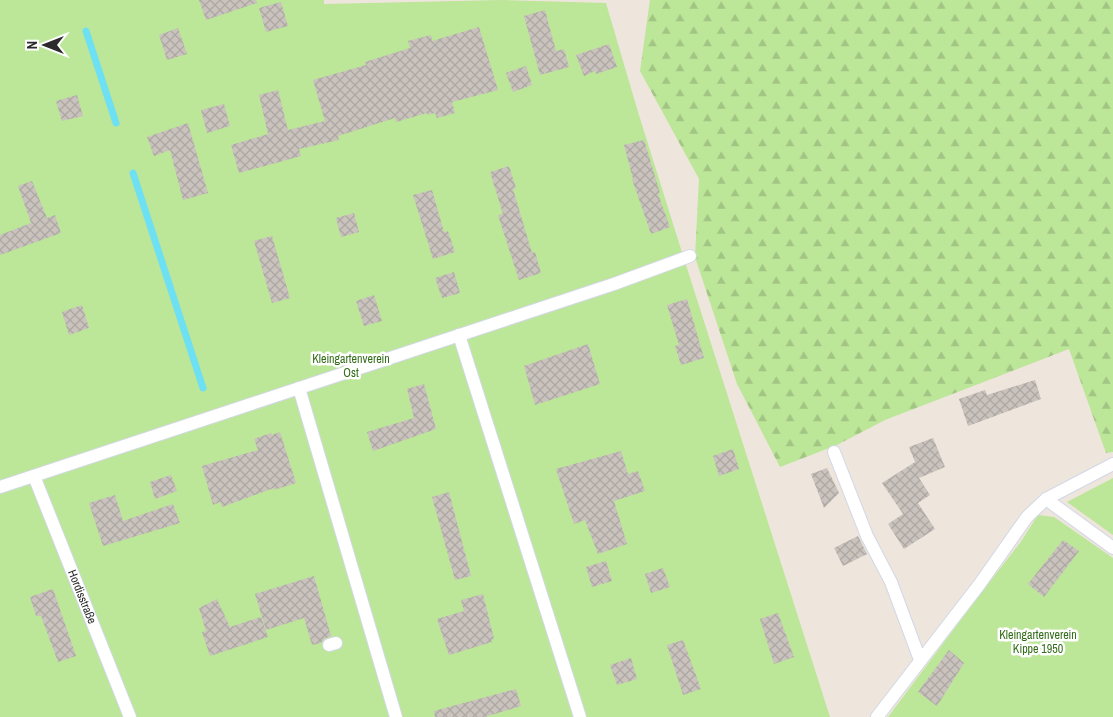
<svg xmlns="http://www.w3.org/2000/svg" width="1113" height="717" viewBox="0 0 1113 717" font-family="'Archivo Narrow',sans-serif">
<defs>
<pattern id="forest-firs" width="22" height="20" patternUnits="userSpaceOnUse" patternTransform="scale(1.25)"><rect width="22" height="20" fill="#bce698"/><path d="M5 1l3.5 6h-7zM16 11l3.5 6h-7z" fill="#a2c583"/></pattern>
<pattern id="building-cross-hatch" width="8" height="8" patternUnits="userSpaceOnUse" patternTransform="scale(1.25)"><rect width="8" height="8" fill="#c9c2bd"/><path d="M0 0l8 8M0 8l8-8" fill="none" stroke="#ada7a3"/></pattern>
</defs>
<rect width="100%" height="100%" fill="#eee5dd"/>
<path fill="url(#forest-firs)" d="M650 0H1113V452L1106 453 1069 349 885 420 837 445 780 467 737 384 695 257 699 179 640 71Z"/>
<g fill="#bce698">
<path d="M0 0H324V4L502 0 606 3 638 112 679 243 830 717H0Z"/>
<path d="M1113 478V535L1067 502Z"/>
<path d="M1038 515 1054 517 1113 558V717H888L984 589 1020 543Z"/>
</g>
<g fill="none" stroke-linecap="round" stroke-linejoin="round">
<g stroke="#6de0f3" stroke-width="7">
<path d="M86 31 116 123"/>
<path d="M133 173 203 388"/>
</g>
</g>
<g fill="url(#building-cross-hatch)">
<path d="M199 0H256L257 3 206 20Z"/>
<path d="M281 2 288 26 266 32 259 8Z"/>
<path d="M545 10 556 51 564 49 569 67 540 75 524 16Z"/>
<path d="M479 27 498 90 452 102 455 113 437 118 435 113 427 115V113L396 122 395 118 338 136 339 140 299 149 301 156 239 173 231 145 268 134 259 95 278 90 288 130 325 121 313 80 366 65 365 62 410 48 408 41 431 35 432 41Z"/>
<path d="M178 28 187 54 167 60 159 35Z"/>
<path d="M609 44 617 67 596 74 595 71 584 76 576 55Z"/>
<path d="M526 66 532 85 513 92 506 73Z"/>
<path d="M77 95 83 116 62 121 56 101Z"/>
<path d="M224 104 230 126 207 133 201 110Z"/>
<path d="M188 123 208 193 183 200 170 150 154 156 147 137Z"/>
<path d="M644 140 660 193 658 194 670 227 651 234 632 179H633L624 145Z"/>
<path d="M509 166 516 188 513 189 532 253 535 252 541 273 519 280 498 215 503 214 490 172Z"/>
<path d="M32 181 47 218 55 215 61 233 0 255V235L31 223 18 186Z"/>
<path d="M432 190 444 232 448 231 455 252 433 259 413 195Z"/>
<path d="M354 213 359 232 341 237 336 218Z"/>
<path d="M272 236 290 298 272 303 254 241Z"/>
<path d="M454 272 460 293 442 298 435 278Z"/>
<path d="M374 295 382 321 364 326 356 301Z"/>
<path d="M687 299 704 358 681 365 675 346 679 345 667 305Z"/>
<path d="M82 305 89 328 69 335 62 312Z"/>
<path d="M588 344 600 384 535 405 524 366Z"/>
<path d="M1035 380 1041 399 968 426 959 399 985 390 987 395Z"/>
<path d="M424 384 436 429 373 451 367 432 414 418 407 389Z"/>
<path d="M280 432 296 483 274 490V488L222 507 220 502 213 505 202 466 258 450 254 439 271 433 272 435Z"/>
<path d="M933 438 945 467 919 478 930 495 918 503 935 529 904 549 888 524 903 514 882 483 915 462 909 447Z"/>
<path d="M733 449 739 469 719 476 713 456Z"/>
<path d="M621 451 628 474 638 471 645 491 614 501 627 544 598 554 585 520 574 524 556 469Z"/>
<path d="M827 468 839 493 824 508 811 474Z"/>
<path d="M171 475 177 491 155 499 150 482Z"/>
<path d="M449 492 471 576 455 580 432 497Z"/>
<path d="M115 495 123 521 173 504 180 523 103 546 89 503Z"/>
<path d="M858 536 867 554 843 566 834 548Z"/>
<path d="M1063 540 1079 551 1044 597 1028 584Z"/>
<path d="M606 561 612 581 592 587 586 567Z"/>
<path d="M663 568 670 587 651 593 645 574Z"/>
<path d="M314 576 331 636 324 639 321 643 312 645 304 618 266 630 255 594Z"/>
<path d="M53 589 76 656 58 662 41 616H36L30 597Z"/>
<path d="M483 594 494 639 491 640 492 642 449 655 437 619 464 611 461 600Z"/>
<path d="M217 599 230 627 261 617 268 637 210 656 202 632 206 631 199 608Z"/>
<path d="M778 613 794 657 774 664 760 619Z"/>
<path d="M683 640 701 689 683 695 667 645Z"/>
<path d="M949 650 964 663 937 706 918 692Z"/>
<path d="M631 658 637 679 617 685 610 665Z"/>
<path d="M516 689 521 706 485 717H435L434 711Z"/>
</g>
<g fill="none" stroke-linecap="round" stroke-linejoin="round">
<g stroke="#d2d8e5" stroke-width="14">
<g id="service">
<path d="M459 335 580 717"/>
<path d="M299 388 396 717"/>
<path d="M834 452 867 536 891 582 920 660"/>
<path id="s1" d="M34 476 130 717"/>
<path d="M0 487 614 284 690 256"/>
<path d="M1046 499 1113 548"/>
<path d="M329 645 336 643"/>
<path d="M877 717 979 585 1027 517 1046 499 1113 464"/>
</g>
</g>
<use href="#service" stroke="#fff" stroke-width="12"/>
</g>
<g text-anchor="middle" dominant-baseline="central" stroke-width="5" stroke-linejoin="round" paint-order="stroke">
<g font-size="12" fill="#336c18" stroke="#fff">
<text x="351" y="359">Kleingartenverein<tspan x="351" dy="14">Ost</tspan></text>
<text x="1038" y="635">Kleingartenverein<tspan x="1038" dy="14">Kippe 1950</tspan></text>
</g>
<g font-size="12" fill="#2b2b2b" stroke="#fff">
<text stroke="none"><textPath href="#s1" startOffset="130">Hordisstraße</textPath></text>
</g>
</g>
<g transform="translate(45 45) rotate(270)" stroke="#ffffff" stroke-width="4" paint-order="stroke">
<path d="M0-4L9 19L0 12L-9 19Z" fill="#2b2b2b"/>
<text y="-8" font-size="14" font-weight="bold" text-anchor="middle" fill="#2b2b2b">N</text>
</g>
</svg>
